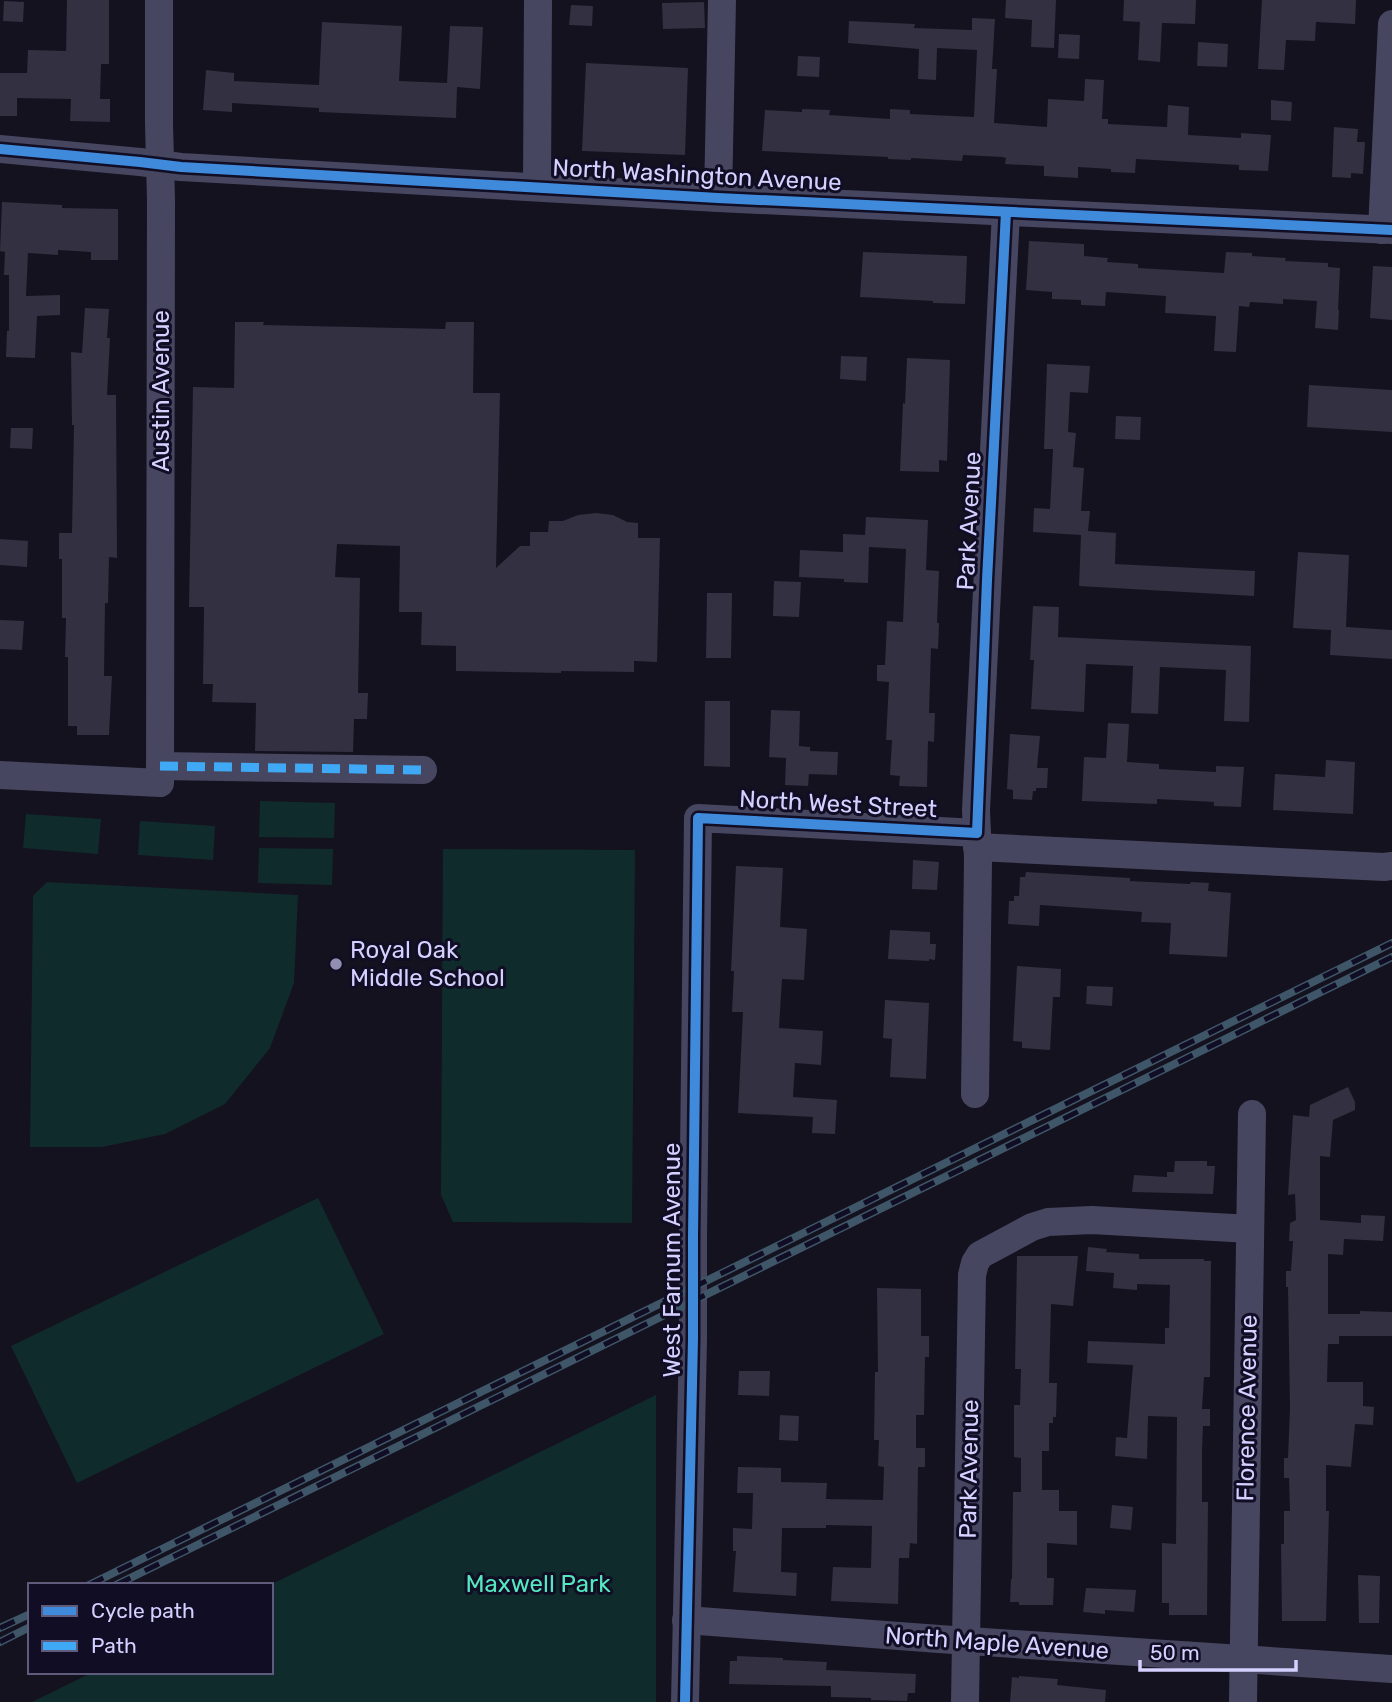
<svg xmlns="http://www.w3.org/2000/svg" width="1392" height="1702" viewBox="0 0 1392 1702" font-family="Rubik,sans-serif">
<rect width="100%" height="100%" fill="#14121f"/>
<g fill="#102b2b">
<path d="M260 801 335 803 334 838 259 837Z"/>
<path d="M26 814 101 819 98 854 23 848Z"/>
<path d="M140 821 215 826 213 860 138 855Z"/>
<path d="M259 848 333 849 332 885 258 883Z"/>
<path d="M443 849 635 850 632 1223 453 1222 441 1195Z"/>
<path d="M47 882 298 895 294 983 270 1048 225 1104 165 1134 102 1147H30L33 896Z"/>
<path d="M318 1198 384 1334 77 1483 11 1346Z"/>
<path d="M656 1395V1702H32L93 1672H271L270 1585Z"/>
</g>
<g fill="#323041">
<path d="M67 0H109V64H101L100 99H110V122L70 121 71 99 17 98V116H0V73H27L28 50 66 51Z"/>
<path d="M1006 0H1056L1054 48 1031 47 1032 20 1005 18Z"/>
<path d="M1124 0H1196L1195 24 1162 23 1160 62 1138 60 1140 22 1123 21Z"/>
<path d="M1262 0H1356L1355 24 1316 22 1315 41 1286 40 1284 70 1258 69Z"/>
<path d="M4 1 24 2 23 22 3 21Z"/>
<path d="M704 2 705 28 663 29 662 3Z"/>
<path d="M571 5 593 6 592 26 569 25Z"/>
<path d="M972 18 995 19 992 69H997L994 123 1047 127 1048 99 1084 101 1085 79 1104 80 1102 119H1108V124L1167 127 1168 105 1189 107 1188 135 1241 138V133L1271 135 1268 171 1239 170V165L1136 159 1135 173 1111 172V169L1078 167V178L1044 176V166L1005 164 1006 158 1002 157 963 155 962 161 911 158V160L888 159V157L762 151 765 110 802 112V109L830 110 829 115 890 119V109L910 110V114L974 117 977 50 937 48 936 80 918 79 919 49 848 43 849 21 915 24 914 28 972 30Z"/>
<path d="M322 22 402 26 399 81 447 83 450 26 483 27 480 89 457 87 456 118 319 112V108L232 103V112L203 110 206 70 234 73V81L319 85Z"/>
<path d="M1059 34 1080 35 1079 59 1058 58Z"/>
<path d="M1198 42 1228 44 1227 67 1197 66Z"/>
<path d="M798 56 820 57 819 77 797 76Z"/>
<path d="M586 63 688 68 685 155 582 151Z"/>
<path d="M1271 100 1292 102 1291 121 1271 120Z"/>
<path d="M1334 127 1358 129 1357 142H1365L1363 174 1351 173V178L1332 177Z"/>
<path d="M2 202 62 205V208L118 209V260H91V252L58 250V255L28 253 26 296 60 295V315L37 316 35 358 6 357 7 331H9V275H4L5 252 0 251Z"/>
<path d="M1029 241 1084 244V256L1108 258 1107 262 1138 264V268L1224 273 1226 252 1252 253V256L1286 258 1285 261 1328 263V267L1340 268 1338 310H1339L1338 330 1315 328 1317 301 1283 299V304L1250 302 1249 307 1239 306 1236 352 1214 351 1216 316 1165 313 1166 296 1106 292 1105 306 1081 305V300L1052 299V292L1026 290Z"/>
<path d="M863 252 967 256 965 304 933 303V301L860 297Z"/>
<path d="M1373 266 1392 267V320L1370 318Z"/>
<path d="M85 308 109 309 107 338H110L107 395H116L117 558 109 557 108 603H105L104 676H112L109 735H77V726H68V657H65L66 618H62V559H59V533H72L74 425H72L71 352 82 353Z"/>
<path d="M235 322H264L263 325 445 329 446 322H474L473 393H500L496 568 520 546H530V532H548L549 521H563L578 515 596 513 613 515 627 522 638 523V538H660L657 662 634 661V672L561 671V673L456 671V646L421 645 422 612H399L400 546 337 544 335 577 360 578 358 693H368L367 719H354L353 752 255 751 256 703 212 702 213 684H203L204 607H189L193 387 234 388Z"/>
<path d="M841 356 867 357 866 381 840 379Z"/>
<path d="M907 358 950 360 947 461 939 460V472L900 471 903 403 905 404Z"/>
<path d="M1047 364 1090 366 1088 393 1070 392 1068 432 1076 433 1073 467 1084 468 1081 511H1090L1088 531 1116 533 1115 564 1255 571 1254 596 1079 586 1081 535 1033 532 1034 508 1050 509 1053 449H1044Z"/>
<path d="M1309 385 1392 390V432L1307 427Z"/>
<path d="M1116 416 1141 417 1140 440 1115 439Z"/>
<path d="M11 428H33L32 449 10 448Z"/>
<path d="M866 517 928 520 926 570 939 571 937 623H939L938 649 931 648 929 713H935L934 742 928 741 927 787 899 786 900 776 890 775 892 740H886L889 682 877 681V665H885L887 621 903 622 906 549 869 547 868 583 844 582V579L799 577 800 550 843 552V534L865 535Z"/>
<path d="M0 539 28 541 27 567 0 565Z"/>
<path d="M1298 552 1349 555 1346 627 1392 630V659L1330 655 1331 630 1293 628Z"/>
<path d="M774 581 801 582 799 617 773 616Z"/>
<path d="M707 593H732L731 658H706Z"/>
<path d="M1033 606 1059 607 1058 637 1251 646 1249 722 1224 721 1226 670 1160 667 1158 714 1131 713 1133 666 1086 664 1084 712 1031 709 1034 660H1030Z"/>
<path d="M0 620 24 621 22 650 0 649Z"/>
<path d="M705 701H730V767L704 766Z"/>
<path d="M771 710 800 711 799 746 810 747V751L838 752 837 775 809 774 808 786 785 785 786 758 769 757Z"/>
<path d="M1108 723 1129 724 1127 762 1159 764V769L1216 772V766L1244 767 1241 807 1214 806V802L1157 799V804L1082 801 1084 757 1106 758Z"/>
<path d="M1010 734 1040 736 1037 768H1048L1047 788H1036V791H1033L1032 800 1013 799V790L1007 789Z"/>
<path d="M1326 760 1355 762 1353 814 1273 810 1275 774 1325 777Z"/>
<path d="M913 860 939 862 937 890 912 889Z"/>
<path d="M736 866 783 868 780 927 807 929 804 980 782 979 779 1028 823 1031 821 1065 795 1063 793 1097 837 1100 835 1134 812 1133 813 1117 738 1113 743 1012H732L734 971H731Z"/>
<path d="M1026 872 1130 878V881L1190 884 1191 882 1209 883 1208 891 1231 893 1227 957 1169 954 1171 923 1141 922 1142 912 1040 905 1039 926 1008 924 1009 901H1014V896H1019L1020 877H1025Z"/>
<path d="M890 930 930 932V944H936L935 960 929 959V961L888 959Z"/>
<path d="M1017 966 1061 969 1060 997H1053L1050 1050 1022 1048V1042L1013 1041Z"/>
<path d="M1087 986 1113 987 1112 1006 1086 1004Z"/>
<path d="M885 1000 929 1003 926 1079 890 1077 892 1039 883 1038Z"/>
<path d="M1348 1087 1355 1102V1110L1333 1120 1330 1157 1320 1156V1220L1361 1223V1215L1385 1216 1383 1241 1344 1239 1343 1255 1328 1254V1314H1360V1311L1392 1312V1336H1339V1344H1328L1327 1382H1363V1406L1374 1407 1373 1425 1355 1424 1351 1467 1326 1465V1511H1329L1326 1621H1282L1281 1544H1284V1511H1290L1289 1478H1284V1458H1288L1290 1408 1288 1287H1286V1271H1291L1293 1241H1289L1290 1223 1296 1220 1295 1194 1288 1195 1293 1115 1309 1117 1310 1105Z"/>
<path d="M1175 1161H1207V1166H1215L1213 1194 1132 1192 1134 1175 1167 1177V1172H1174Z"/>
<path d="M1088 1247 1107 1249 1106 1252 1139 1254V1259H1204V1261H1211L1210 1377H1204L1202 1409H1210V1426H1203L1202 1451V1502H1208L1207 1615H1169V1603H1162V1543L1176 1544 1177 1417 1148 1416 1147 1459 1115 1456 1116 1437 1127 1438 1133 1365 1087 1363 1088 1341 1165 1344V1328H1169L1170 1285 1137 1284V1290L1113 1288 1114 1273 1086 1271Z"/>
<path d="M1017 1256H1078L1073 1306 1051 1304 1049 1383H1057L1056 1417H1053V1423H1049V1451H1042V1490H1059V1511H1077V1545L1047 1543V1578H1054L1053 1605H1019V1602H1010L1011 1579H1012L1013 1492H1021V1458L1014 1457V1405H1020L1021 1369H1015Z"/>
<path d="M877 1288 921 1289V1336H929V1357H925L924 1415H916V1448H925V1467H918L917 1544 910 1543 909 1558H899L898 1604 831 1601 833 1567 871 1568 872 1526 826 1525V1528H782L781 1572 797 1573 796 1596 733 1592 736 1551H733V1528L752 1529 753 1493H737L738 1467 781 1468V1482L827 1483 826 1499 883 1500 884 1467 878 1466 879 1440H874L875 1372H878Z"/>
<path d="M739 1371H770L769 1396 738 1395Z"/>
<path d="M780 1415 799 1416 798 1441 779 1440Z"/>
<path d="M1112 1505 1133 1507 1131 1530 1110 1528Z"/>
<path d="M1358 1575 1380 1576 1379 1623H1359Z"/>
<path d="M1086 1588 1136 1590 1134 1612 1105 1610V1614L1083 1612Z"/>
<path d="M737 1656 783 1658V1660L827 1662 826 1670 916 1674 915 1693H908L907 1701 871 1700V1698L831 1697V1686L729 1684 730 1661H737Z"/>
<path d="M1019 1676 1058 1679 1057 1685 1106 1690 1105 1702H1010L1012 1677 1019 1678Z"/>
</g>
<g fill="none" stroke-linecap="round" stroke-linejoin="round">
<g stroke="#474660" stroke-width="28">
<path d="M0 149 140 162 181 167 718 198 1392 230"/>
<path d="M537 187 538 0"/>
<path d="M718 198 722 0"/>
<path d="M1382 230 1392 24"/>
<path d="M160 766 423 770"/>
<path d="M0 775 160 783 161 200 159 123V0"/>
<path d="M977 847 1384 867 1392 866"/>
<path d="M975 1094 978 859 976 810 1006 212"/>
<path d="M686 1620 939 1639 1392 1669"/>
<path d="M685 1702 693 1339V1237L698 818 977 833"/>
<path d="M965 1702 972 1275 975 1263 980 1255 1032 1227 1048 1222 1092 1220 1250 1229"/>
<path d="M1243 1702 1252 1114"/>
</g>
<g stroke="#3f5669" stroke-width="8">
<g id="rail">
<path d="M89 1585 1392 943"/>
<path d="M116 1585 1392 957"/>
<path d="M0 1628 30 1614"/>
<path d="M0 1642 30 1627"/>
</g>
</g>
<use href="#rail" stroke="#100d24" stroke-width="5" stroke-dasharray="16" stroke-linecap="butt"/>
<path stroke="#3fa9f5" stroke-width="9" stroke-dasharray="18 9" stroke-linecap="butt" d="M160 766 423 770"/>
<g stroke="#100d24" stroke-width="15">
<g id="cycleway">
<path d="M0 149 140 162 181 167 718 198 1392 230"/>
<path d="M685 1702 693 1339V1237L698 818 977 833 987 580 1006 212"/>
</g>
</g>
<use href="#cycleway" stroke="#408adc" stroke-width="10"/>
</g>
<circle fill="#918eb1" stroke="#100d24" stroke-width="2.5" cx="336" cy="964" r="7"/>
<g text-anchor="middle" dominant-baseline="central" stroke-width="6" stroke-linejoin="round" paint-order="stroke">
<g font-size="24" fill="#d4d0ff" stroke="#100d24">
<text transform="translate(697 175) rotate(3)">North Washington Avenue</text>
<text transform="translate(161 391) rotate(-90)">Austin Avenue</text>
<text transform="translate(969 521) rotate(-87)">Park Avenue</text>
<text transform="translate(838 804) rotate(3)">North West Street</text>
<text transform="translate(672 1260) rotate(-90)">West Farnum Avenue</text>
<text transform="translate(1247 1408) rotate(-89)">Florence Avenue</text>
<text transform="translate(969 1469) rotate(-89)">Park Avenue</text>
<text transform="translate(997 1643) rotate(4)">North Maple Avenue</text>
</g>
<g font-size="24" fill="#d4d0ff" stroke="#100d24" text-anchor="start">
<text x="350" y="950">Royal Oak<tspan x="350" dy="28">Middle School</tspan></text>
</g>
<g font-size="24" fill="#54e7c0" stroke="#100d24">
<text x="538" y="1584">Maxwell Park</text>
</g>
</g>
<rect x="28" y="1583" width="245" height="91" fill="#100d24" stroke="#5e5b7c" stroke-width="2"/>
<rect x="42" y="1606" width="35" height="10" fill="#408adc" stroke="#5e5b7c" stroke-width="2"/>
<text x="91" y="1618" font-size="21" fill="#d4d0ff">Cycle path</text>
<rect x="42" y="1641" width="35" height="10" fill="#3fa9f5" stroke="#5e5b7c" stroke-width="2"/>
<text x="91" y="1653" font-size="21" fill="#d4d0ff">Path</text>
<path d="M1140 1660v10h156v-10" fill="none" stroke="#d4d0ff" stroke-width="3.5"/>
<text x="1150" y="1660" font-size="21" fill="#d4d0ff" stroke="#100d24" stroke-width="5" paint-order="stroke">50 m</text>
</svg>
